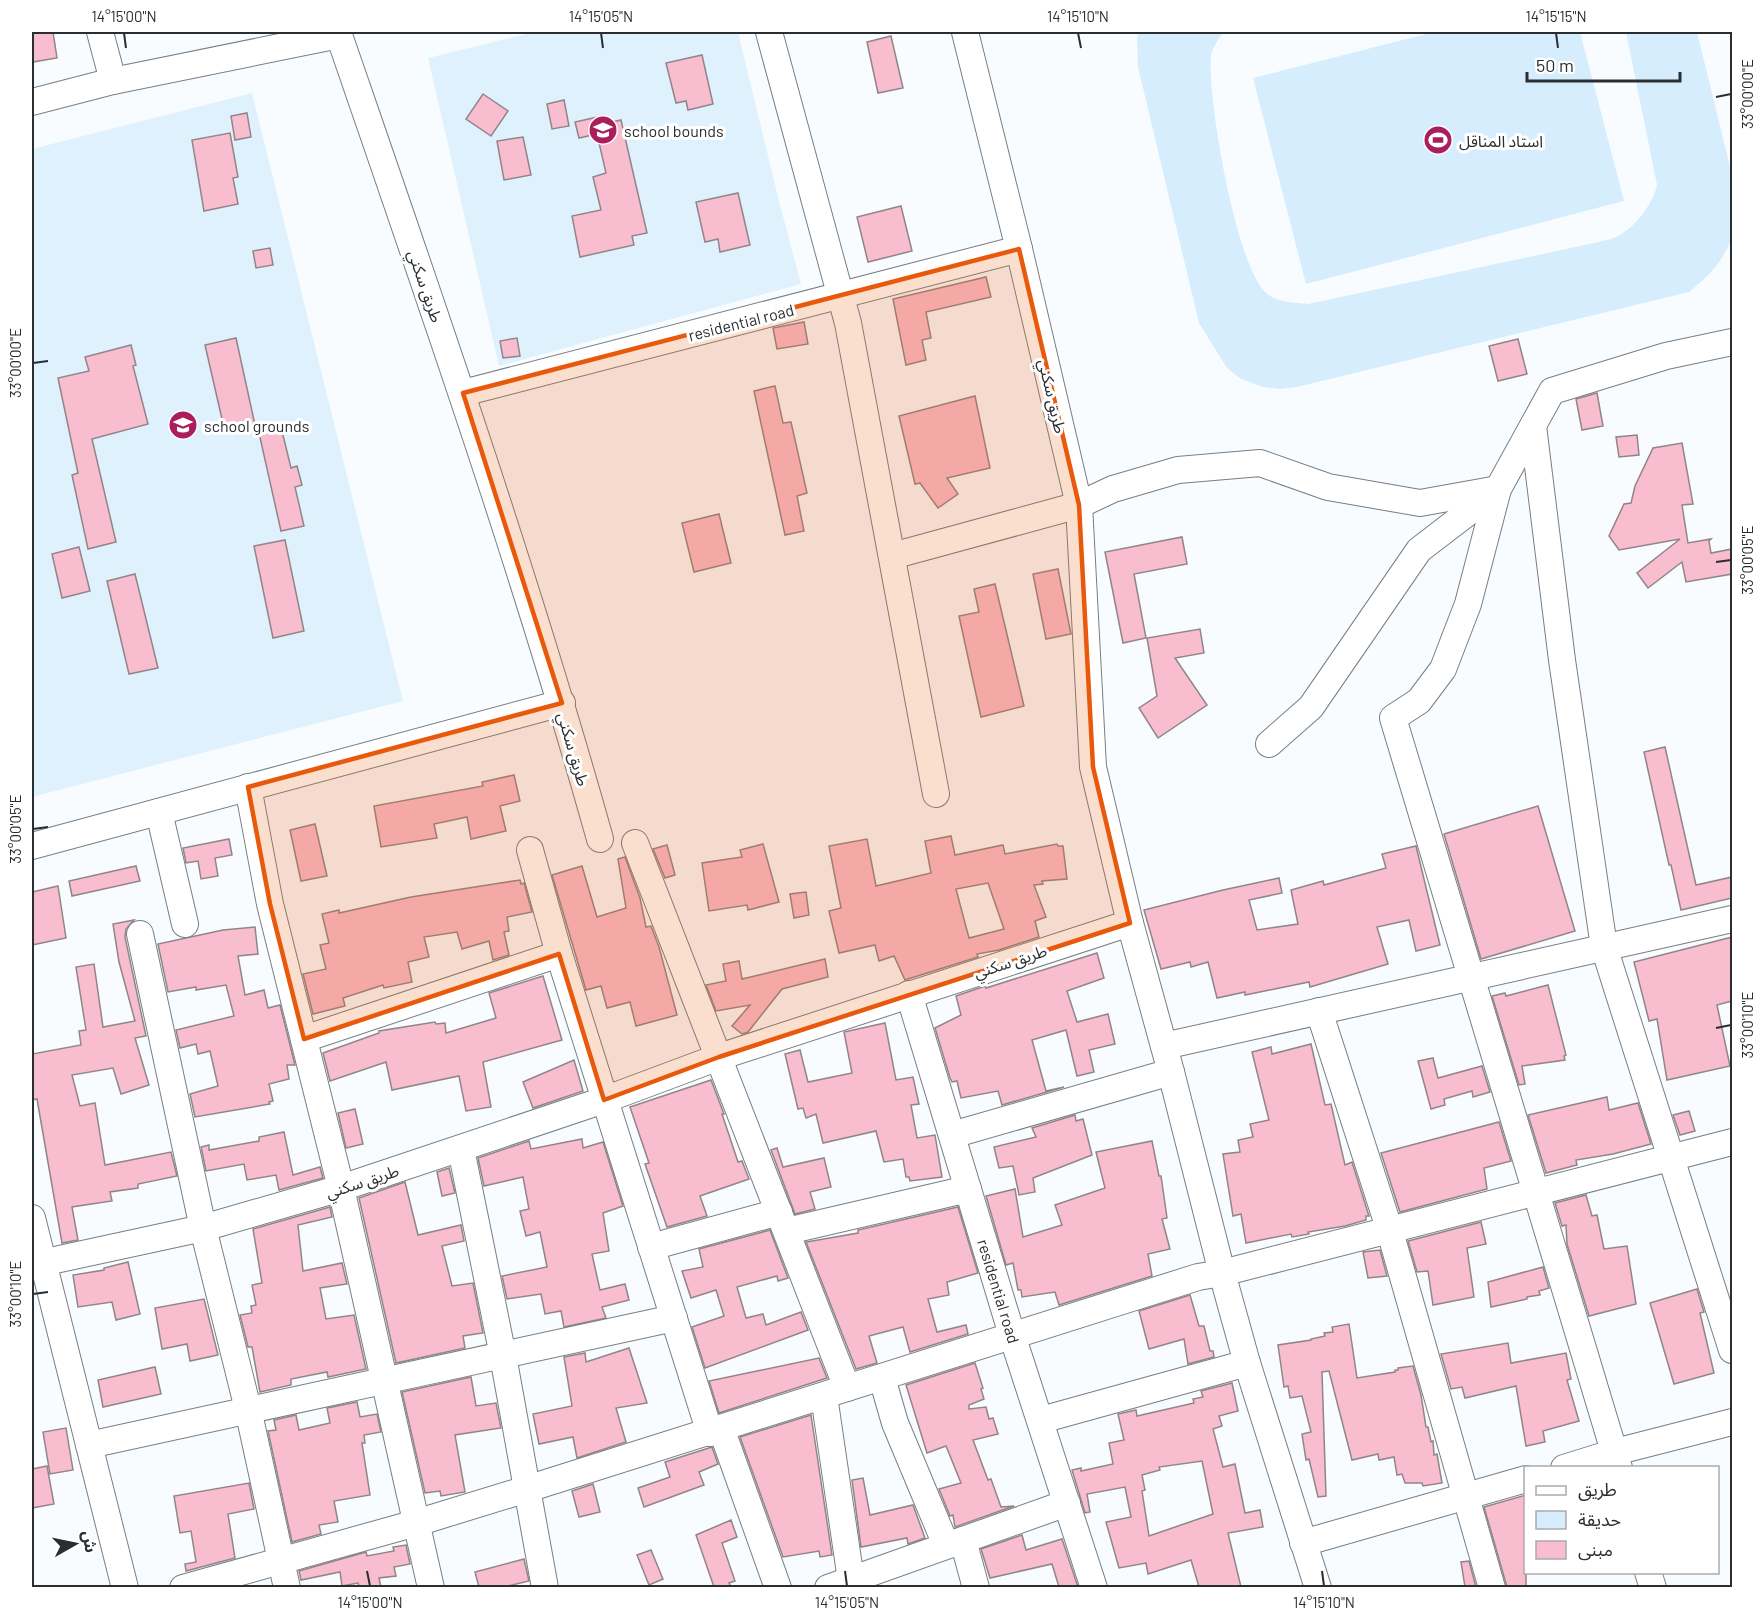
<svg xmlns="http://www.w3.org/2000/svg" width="1764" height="1619" viewBox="0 0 1764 1619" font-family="Barlow,'Noto Sans Arabic',sans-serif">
<rect width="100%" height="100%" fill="#f8fcff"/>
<g fill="#e0f1fe">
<path d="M535 32H738L779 201 801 284 499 366 428 58Z"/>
<path d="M252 93 403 701 32 797V149Z"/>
</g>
<g fill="#d6edfe">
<path d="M1139 32H1223C1219 39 1212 48 1211 56 1207 97 1236 264 1265 292 1276 303 1293 302 1308 304L1599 242C1605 240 1613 239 1618 236 1635 227 1653 204 1657 185L1626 32H1697L1732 175V236C1725 260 1708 277 1689 292L1297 387 1281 389 1263 387 1241 379 1227 368 1199 323 1138 67 1137 38Z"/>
<path d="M1434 32H1580L1624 201 1306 284 1253 78Z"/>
</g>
<g fill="#f8bdce" stroke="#918588" stroke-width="1.5" fill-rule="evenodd">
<path d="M32 32H53L57 58 33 62Z"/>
<path d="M891 36 903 88 878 93 867 42Z"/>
<path d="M702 55 713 104 688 110 686 101 676 103 666 63Z"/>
<path d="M483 94 508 111 491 136 466 119Z"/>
<path d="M564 100 569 126 552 129 547 104Z"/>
<path d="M247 113 251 137 235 140 231 116Z"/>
<path d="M602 116 603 124 621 120 647 233 632 236 634 245 580 257 572 216 601 210 593 177 606 173 597 134 579 138 575 122Z"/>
<path d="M230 133 238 177 233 178 238 204 204 211 192 140Z"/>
<path d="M523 137 531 175 504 180 497 141Z"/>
<path d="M738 193 750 245 720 252 718 239 705 242 696 202Z"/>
<path d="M901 206 912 251 868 262 857 217Z"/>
<path d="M270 248 273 265 256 268 253 251Z"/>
<path d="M986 277 991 297 926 312 931 338 922 340 926 360 906 365 893 299Z"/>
<path d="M804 322 808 344 777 349 773 328Z"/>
<path d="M236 338 255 425 225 432 205 345Z"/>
<path d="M517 338 520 356 503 358 500 341Z"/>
<path d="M1518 339 1527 374 1498 381 1489 346Z"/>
<path d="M131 345 136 365 133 366 148 424 92 439 116 542 88 549 72 475 78 473 58 378 89 371 85 357Z"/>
<path d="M775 386 783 423 791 422 807 493 797 496 804 531 785 535 754 391Z"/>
<path d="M1597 393 1603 426 1582 430 1576 399Z"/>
<path d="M975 396 990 468 947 478 958 494 938 508 920 483 915 484 899 416Z"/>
<path d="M281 427 291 468 297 466 302 485 295 487 304 526 281 531 259 433Z"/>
<path d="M1637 435 1639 455 1619 457 1616 437Z"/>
<path d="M1682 443 1693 504 1682 505 1688 543 1711 539 1709 541 1711 553 1732 549V574L1686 582 1682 562 1648 588 1637 573 1680 539 1619 550 1609 536 1624 504 1631 503 1635 486 1653 448Z"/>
<path d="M719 514 731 563 694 572 682 523Z"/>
<path d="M1182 537 1187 564 1134 574 1146 638 1123 643 1105 552Z"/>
<path d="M285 540 304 631 273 638 254 546Z"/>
<path d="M79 547 90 591 62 598 52 554Z"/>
<path d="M1058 569 1071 634 1046 639 1033 574Z"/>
<path d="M135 574 158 668 129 674 107 581Z"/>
<path d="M995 584 1024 706 981 717 959 616 979 612 974 589Z"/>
<path d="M1200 629 1204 653 1175 658 1207 705 1158 738 1139 708 1157 696 1147 638Z"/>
<path d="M1665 747 1696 885 1732 877V898L1681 910 1671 865H1669L1644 752Z"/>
<path d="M514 775 520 801 500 806 506 831 471 839 467 817 434 824 437 838 381 847 374 806 483 786 482 782Z"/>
<path d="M1538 806 1575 931 1481 959 1444 834Z"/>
<path d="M315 824 327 876 301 881 290 830Z"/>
<path d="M951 836 955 855 1003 845 1005 854 1057 844 1058 846H1063L1067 879 1042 881 1043 884 1034 885 1046 917 1035 921 1039 937 999 950 977 954 978 957 908 979 905 980 894 956 879 961 875 945 839 953 829 911 841 908 829 846 867 839 876 886 931 873 925 841ZM988 883 1004 929 969 938 956 889Z"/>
<path d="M229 839 232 855 215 858 218 876 201 879 198 861 186 863 183 848Z"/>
<path d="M763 844 779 902 748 910 747 905 709 911 702 863 742 857 740 850Z"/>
<path d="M667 845 675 875 665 878 653 849Z"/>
<path d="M1416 846 1440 945 1416 951 1409 920 1377 927 1388 964 1310 987 1309 982 1245 995V992L1217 998 1208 962 1191 967 1190 962 1161 969 1144 910 1223 890 1279 878 1282 893 1249 900 1257 930 1298 924 1291 890 1323 881 1324 885 1386 868 1382 854Z"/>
<path d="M625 857 640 898 646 927 651 926 659 947 677 1015 636 1026 630 1002 607 1008 601 986 586 990 552 875 582 866 597 917 626 908 618 859Z"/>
<path d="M136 866 140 881 72 896 69 881Z"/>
<path d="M520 880 521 884 524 883 532 912 507 917 509 931 504 932 509 955 493 960 489 941 462 949 457 932 424 937 429 957 408 962 412 982 384 988 383 985 343 998 345 1006 313 1014 303 974 326 969 320 945 329 943 322 914 339 910V913L411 897Z"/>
<path d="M58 886 66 938 32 945V892Z"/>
<path d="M806 892 809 915 794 918 790 894Z"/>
<path d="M134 920 126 929 125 937 146 1036 135 1038 149 1085 121 1094 113 1068 72 1075 80 1106 95 1103 105 1165 171 1152 177 1176 138 1184V1188L110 1192 112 1201 72 1207 78 1240 62 1243 37 1099 32 1100V1054L81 1045 79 1031 86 1030 76 967 94 964 103 1027 135 1021 119 962 113 924Z"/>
<path d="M255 927 258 954 238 956 245 995 264 990 268 1008 280 1005 295 1065H287L289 1079 269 1084 273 1101 269 1102 270 1104 195 1117 190 1094 218 1086 210 1051 198 1054 196 1044 180 1048 176 1030 234 1016 226 985 196 990V987L168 992 158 944 223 930Z"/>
<path d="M1732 937V1001L1717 1005 1730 1066 1667 1080 1657 1019 1649 1021 1634 962Z"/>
<path d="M1097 953 1104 978 1067 991 1077 1022 1108 1014 1115 1044 1089 1050 1094 1072 1077 1076 1066 1030 1032 1040 1046 1091 1064 1087 1002 1105 998 1091 961 1098 957 1081 952 1082 950 1078 935 1028 961 1015 956 996 985 986 986 988Z"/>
<path d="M825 959 828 977 782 989 748 1032 742 1034 732 1026 750 1005 716 1011 706 985 726 981 723 964 739 961 742 979Z"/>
<path d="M543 976 562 1040 483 1062 491 1107 466 1111 459 1076 392 1090 386 1062 330 1081 323 1053 379 1033V1031L435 1022 436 1024 445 1023 446 1033 496 1018 489 993Z"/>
<path d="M1548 985 1566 1055 1564 1056 1565 1060 1522 1066 1525 1084 1519 1085 1492 996 1505 993 1506 996Z"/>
<path d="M885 1023 896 1080 913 1077 919 1104 911 1105 917 1138 935 1135 942 1177 910 1181 909 1177H906L903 1159 884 1162 876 1131 823 1143 816 1114 806 1118 803 1108 798 1109 785 1054 800 1050 808 1082 852 1073 844 1032Z"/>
<path d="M1311 1044 1325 1105 1331 1104 1345 1165 1352 1162 1369 1216H1366V1220L1345 1226 1308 1232 1309 1234 1292 1237 1291 1234 1246 1243 1241 1214 1233 1216 1223 1154 1240 1152 1238 1140 1253 1137 1250 1124 1269 1120 1252 1052 1271 1047 1272 1054Z"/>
<path d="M1433 1058 1438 1078 1482 1066 1490 1092 1473 1097 1472 1091 1444 1099 1445 1105 1431 1109 1418 1061Z"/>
<path d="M574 1060 583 1091 533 1108 523 1082Z"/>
<path d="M711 1080 724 1114H722L738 1162 742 1161 749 1179 700 1196 707 1216 667 1227 645 1164 649 1163 630 1107Z"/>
<path d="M1607 1097 1609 1110 1638 1103 1651 1144 1613 1154 1576 1160 1577 1165 1546 1173 1528 1115Z"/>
<path d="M355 1109 363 1144 346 1148 338 1113Z"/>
<path d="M1689 1111 1695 1131 1680 1135 1673 1115Z"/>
<path d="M1075 1115 1076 1121 1083 1119 1092 1155 1033 1178 1035 1192 1019 1195 1013 1166 999 1168 994 1147 1036 1137 1032 1128Z"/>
<path d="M1499 1122 1511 1161 1484 1168 1487 1189 1400 1212 1381 1153Z"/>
<path d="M284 1132 293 1175 320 1167 323 1178 279 1190 276 1175 247 1180 244 1164 206 1171 201 1147 209 1145V1150L259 1141V1137Z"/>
<path d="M582 1139 583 1148 603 1142 623 1206 603 1213 609 1251 592 1254 600 1290 625 1284 629 1300 602 1307 606 1318 564 1327 561 1311 545 1314 541 1294 507 1299 502 1276 547 1267 540 1232 526 1236 520 1211 529 1209 523 1177 484 1186 478 1158 529 1141 531 1149Z"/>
<path d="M1152 1141 1159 1176H1161L1167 1218 1162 1219 1170 1249 1148 1254 1152 1276 1059 1305 1055 1292 1022 1297 1021 1290H1018L1013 1263 1006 1265 986 1196 1015 1189 1023 1237 1062 1225 1055 1205 1105 1188 1096 1152Z"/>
<path d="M777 1148 783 1167 824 1158 831 1187 810 1192 815 1209 795 1214 771 1150Z"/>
<path d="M449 1168 455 1193 442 1196 437 1172Z"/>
<path d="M405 1182 418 1235 461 1225 464 1241 442 1246 452 1286 473 1283 483 1333 463 1336 465 1348 396 1363 359 1198Z"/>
<path d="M1586 1195 1592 1216 1597 1215 1604 1249 1627 1246 1636 1304 1589 1316 1567 1244 1566 1225 1562 1226 1555 1203Z"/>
<path d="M330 1207 332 1217 298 1225 303 1271 342 1263 347 1284 320 1288 326 1319 354 1315 366 1369 328 1377 327 1372 291 1379V1385L260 1392 252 1347H248L240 1315 252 1313 251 1306 256 1305 252 1285 262 1283 253 1229Z"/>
<path d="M958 1207 978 1273 947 1282 949 1295 928 1299 937 1332 966 1325 968 1334 910 1352 903 1327 869 1336 877 1363 856 1369 806 1242 858 1233V1230Z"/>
<path d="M1481 1222 1486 1244 1467 1248 1474 1297 1433 1305 1428 1271 1417 1272 1408 1241Z"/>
<path d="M770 1230 788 1278 778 1281 777 1276 737 1287 746 1318 763 1314 766 1325 801 1312 808 1330 705 1368 692 1327 724 1316 716 1290 691 1298 682 1271 703 1267 699 1249Z"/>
<path d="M1380 1250 1387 1276 1368 1278 1363 1252Z"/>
<path d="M128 1262 140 1314 116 1320 112 1302 78 1307 73 1275 104 1270V1268Z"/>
<path d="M1543 1267 1549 1288 1539 1291 1540 1295 1527 1297V1299L1491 1307 1488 1282Z"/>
<path d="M1697 1289 1704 1312 1700 1313 1714 1373 1674 1384 1650 1303Z"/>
<path d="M1190 1295 1199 1326H1204L1210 1351H1213L1214 1357 1188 1364 1184 1339 1149 1349 1139 1311Z"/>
<path d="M204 1299 218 1355 190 1361 187 1344 162 1349 155 1308Z"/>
<path d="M1349 1324 1357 1378 1395 1372V1370H1398V1368L1413 1366 1421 1395 1426 1427H1428L1431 1442 1433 1441 1434 1455 1437 1454 1442 1483 1423 1486 1422 1483H1405L1402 1474 1397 1475 1394 1457 1379 1460 1378 1454 1352 1460 1329 1371 1322 1372 1326 1496 1318 1497 1309 1459 1306 1460 1302 1434 1311 1432 1302 1396 1290 1398 1288 1386 1284 1387 1278 1345 1311 1340V1339L1325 1336 1324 1333 1333 1332 1332 1327Z"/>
<path d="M1508 1343 1511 1363 1566 1353 1571 1379 1567 1380 1579 1421 1543 1431 1545 1442 1526 1446 1516 1386 1465 1398 1462 1387 1451 1389 1441 1354Z"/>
<path d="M629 1348 647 1403 616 1408 626 1442 577 1458 573 1437 539 1444 533 1414 572 1406 564 1357 585 1353 586 1362Z"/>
<path d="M819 1358 827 1378 719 1413 709 1381Z"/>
<path d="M975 1363 983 1388 981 1389 984 1399 969 1405V1409L986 1407 989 1419 993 1418 998 1434 973 1440 988 1480 991 1479 1001 1507 1014 1506 955 1527 953 1515 950 1516 939 1489 961 1483 946 1446 927 1453 906 1385Z"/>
<path d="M155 1367 161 1394 103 1407 98 1380Z"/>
<path d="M471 1377 476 1406 496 1403 501 1428 455 1435 465 1492 441 1496 440 1491 425 1493 402 1392Z"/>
<path d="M1232 1383 1238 1411 1219 1416 1222 1426 1213 1429 1223 1467 1235 1464 1245 1513 1260 1510 1263 1527 1228 1533 1241 1587H1199L1191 1560 1148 1574 1146 1563 1119 1568 1106 1522 1131 1517 1125 1487 1087 1494 1090 1512 1085 1513 1072 1470 1081 1468V1471L1113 1464 1109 1443 1124 1440 1118 1414 1136 1410 1137 1416 1194 1403 1193 1399 1203 1397 1201 1391ZM1202 1461 1213 1514 1149 1536 1142 1491 1145 1490 1142 1475 1160 1470 1159 1467Z"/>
<path d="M357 1402 360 1417 377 1414 381 1432 364 1435 365 1443H362L370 1495 334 1501 338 1522 319 1525 321 1534 292 1542 268 1431 276 1430 274 1420 296 1415 299 1430 330 1423 327 1408Z"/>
<path d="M811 1415 832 1555 820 1557 819 1551 783 1557 740 1437Z"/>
<path d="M66 1428 73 1470 50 1474 43 1432Z"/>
<path d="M712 1447 718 1464 699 1472 704 1485 644 1507 638 1488 670 1477 665 1462Z"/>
<path d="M47 1466 54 1504 32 1508V1469Z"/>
<path d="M863 1478 870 1515 913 1505 925 1538 908 1544 907 1538 861 1547 852 1480Z"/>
<path d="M249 1483 254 1509 228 1514 235 1558 186 1571 185 1564 196 1562 191 1531 180 1533 174 1496Z"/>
<path d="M593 1484 600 1512 579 1517 572 1491Z"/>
<path d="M1526 1495V1587H1507L1484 1507Z"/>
<path d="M731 1520 737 1537 722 1543 735 1581 729 1583 731 1587H714L696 1535Z"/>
<path d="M1022 1535 1026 1550 1062 1539 1078 1587H1059L1052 1564 990 1578 981 1549Z"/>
<path d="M406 1545 410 1564 394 1567 396 1576 379 1578 381 1587H359L358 1583 342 1586 340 1572 301 1580 299 1571 366 1552 367 1556 394 1551 393 1547Z"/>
<path d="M651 1550 663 1579 649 1585 637 1555Z"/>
<path d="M524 1559 529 1581 504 1587H479L475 1572Z"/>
<path d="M1469 1561 1476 1587H1465L1461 1562Z"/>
</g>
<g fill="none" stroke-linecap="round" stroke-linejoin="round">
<g stroke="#767f86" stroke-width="28">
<g id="minor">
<path d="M100 32 113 81"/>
<path d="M769 32 848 323 936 794"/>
<path d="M965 32 1019 249 1079 505 1093 767 1130 923 1171 1072 1222 1273 1247 1363 1318 1588"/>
<path d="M32 102 113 81 339 35C431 302 524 568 600 839"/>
<path d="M463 393 1019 249"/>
<path d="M1533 426 1562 660 1604 947 1732 1350"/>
<path d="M892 556 1079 505 1113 489 1178 470 1260 463 1328 487 1420 503 1498 489"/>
<path d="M1269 744 1311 707 1419 550 1496 491"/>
<path d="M248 787 270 904 341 1188 431 1588"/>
<path d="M159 812 185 924"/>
<path d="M635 843 847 1388"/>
<path d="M32 846 562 703"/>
<path d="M530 850 559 954 710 1433"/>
<path d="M140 934 203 1228 248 1409 287 1588"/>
<path d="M909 994 1012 1335 1094 1588"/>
<path d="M1319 1011 1389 1228 1492 1588"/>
<path d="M304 1039 559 954"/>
<path d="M1164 1046 1732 919"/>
<path d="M952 1135 1171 1072"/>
<path d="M461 1149 503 1356 545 1588"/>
<path d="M32 1218 125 1588"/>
<path d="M787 1231 968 1189"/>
<path d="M651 1247 779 1212"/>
<path d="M32 1265 203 1228 341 1188 604 1100 719 1057 1130 923"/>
<path d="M882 1378 895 1423 946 1545"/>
<path d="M824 1396 851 1580"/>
<path d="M1041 1420 1247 1363"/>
<path d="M721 1428 778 1588"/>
<path d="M89 1445C284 1401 479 1361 674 1318"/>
<path d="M1564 1468 1615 1452 1732 1422"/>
<path d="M1619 1468 1393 718 1419 701 1443 669 1468 604 1498 489 1552 391 1666 356 1732 342"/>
<path d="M963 1540 976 1588"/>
<path d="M1303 1543 1526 1479"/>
<path d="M1648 1572 1653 1588"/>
<path d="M183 1588 416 1523 527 1489 1198 1277 1222 1273 1732 1142"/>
<path d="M828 1588 1067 1503"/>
</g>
</g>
<use href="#minor" stroke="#fff" stroke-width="26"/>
</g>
<path fill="#e8590c" fill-opacity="0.2" stroke="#e8590c" stroke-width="4.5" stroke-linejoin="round" d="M1019 249 1079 505 1093 767 1130 923 719 1057 604 1100 559 954 304 1039 270 904 248 787 562 703 463 393Z"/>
<path fill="none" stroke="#2a2e31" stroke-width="2" d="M124 33 126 48M601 33 603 48M1078 33 1081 48M1556 33 1558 48M1716 97 1731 94M33 363 48 361M1716 562 1731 560M33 829 48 827M1716 1028 1731 1025M33 1294 48 1292M367 1571 370 1586M845 1571 847 1586M1322 1571 1324 1586"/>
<defs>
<g id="school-disc" transform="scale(1.5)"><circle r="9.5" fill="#aa1e5d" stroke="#fff"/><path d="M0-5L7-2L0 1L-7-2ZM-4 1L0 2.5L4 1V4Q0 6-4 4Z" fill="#fff"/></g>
<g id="stadium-disc" transform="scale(1.5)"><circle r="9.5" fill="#aa1e5d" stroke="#fff"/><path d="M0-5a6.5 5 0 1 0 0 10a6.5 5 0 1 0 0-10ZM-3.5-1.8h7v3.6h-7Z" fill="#fff"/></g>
</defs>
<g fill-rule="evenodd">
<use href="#school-disc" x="603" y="130"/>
<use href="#stadium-disc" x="1438" y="140"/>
<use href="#school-disc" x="183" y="425"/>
</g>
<g text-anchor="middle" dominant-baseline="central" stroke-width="6" stroke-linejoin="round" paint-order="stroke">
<g font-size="16" fill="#2a2e31" stroke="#fff" text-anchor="start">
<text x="624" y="130">school bounds</text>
<text x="1459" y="140">استاد المناقل</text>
<text x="204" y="425">school grounds</text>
</g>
<g font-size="16" fill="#2a2e31" stroke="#fff">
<text transform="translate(426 286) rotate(71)">طريق سكني</text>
<text transform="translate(741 322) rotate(-14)">residential road</text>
<text transform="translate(1053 396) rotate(77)">طريق سكني</text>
<text transform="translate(574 749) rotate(74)">طريق سكني</text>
<text transform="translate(1010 961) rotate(-18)">طريق سكني</text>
<text transform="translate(362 1181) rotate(-18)">طريق سكني</text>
<text transform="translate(999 1291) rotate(73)">residential road</text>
</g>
</g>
<rect width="1764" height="1619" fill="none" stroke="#ffffff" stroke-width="66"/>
<rect x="1524" y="1466" width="195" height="108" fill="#ffffff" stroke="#aaabad" stroke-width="1.5"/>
<rect x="1536" y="1486" width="30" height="9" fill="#ffffff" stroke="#aaabad" stroke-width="1.5"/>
<text x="1578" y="1496" font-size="18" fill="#2a2e31">طريق</text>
<rect x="1536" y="1511" width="30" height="18" fill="#d6edfe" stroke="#aaabad" stroke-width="1.5"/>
<text x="1578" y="1526" font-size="18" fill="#2a2e31">حديقة</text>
<rect x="1536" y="1541" width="30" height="18" fill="#f8bdce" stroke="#aaabad" stroke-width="1.5"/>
<text x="1578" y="1556" font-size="18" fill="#2a2e31">مبنى</text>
<g transform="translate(75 1544) rotate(81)" stroke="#ffffff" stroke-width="4.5" paint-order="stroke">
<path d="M0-4.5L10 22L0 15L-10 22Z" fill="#2a2e31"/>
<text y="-9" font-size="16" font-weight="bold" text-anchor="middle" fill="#2a2e31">ش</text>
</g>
<path d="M1527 72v9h153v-9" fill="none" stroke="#2a2e31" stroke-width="3"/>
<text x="1536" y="72" font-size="18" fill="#2a2e31" stroke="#ffffff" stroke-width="4.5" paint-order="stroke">50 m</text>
<rect x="33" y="33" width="1698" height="1553" fill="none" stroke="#2a2e31" stroke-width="2"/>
<g font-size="15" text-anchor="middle" fill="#2a2e31">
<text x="124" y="22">14°15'00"N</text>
<text x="601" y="22">14°15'05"N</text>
<text x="1078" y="22">14°15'10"N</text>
<text x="1556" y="22">14°15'15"N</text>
<text transform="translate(1748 94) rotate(-90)" y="5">33°00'00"E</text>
<text transform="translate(16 363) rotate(-90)" y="5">33°00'00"E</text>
<text transform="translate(1748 560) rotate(-90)" y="5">33°00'05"E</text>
<text transform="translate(16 829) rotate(-90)" y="5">33°00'05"E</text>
<text transform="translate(1748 1025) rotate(-90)" y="5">33°00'10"E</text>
<text transform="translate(16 1294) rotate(-90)" y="5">33°00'10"E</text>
<text x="370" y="1608">14°15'00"N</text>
<text x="847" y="1608">14°15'05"N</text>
<text x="1324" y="1608">14°15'10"N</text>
</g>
</svg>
